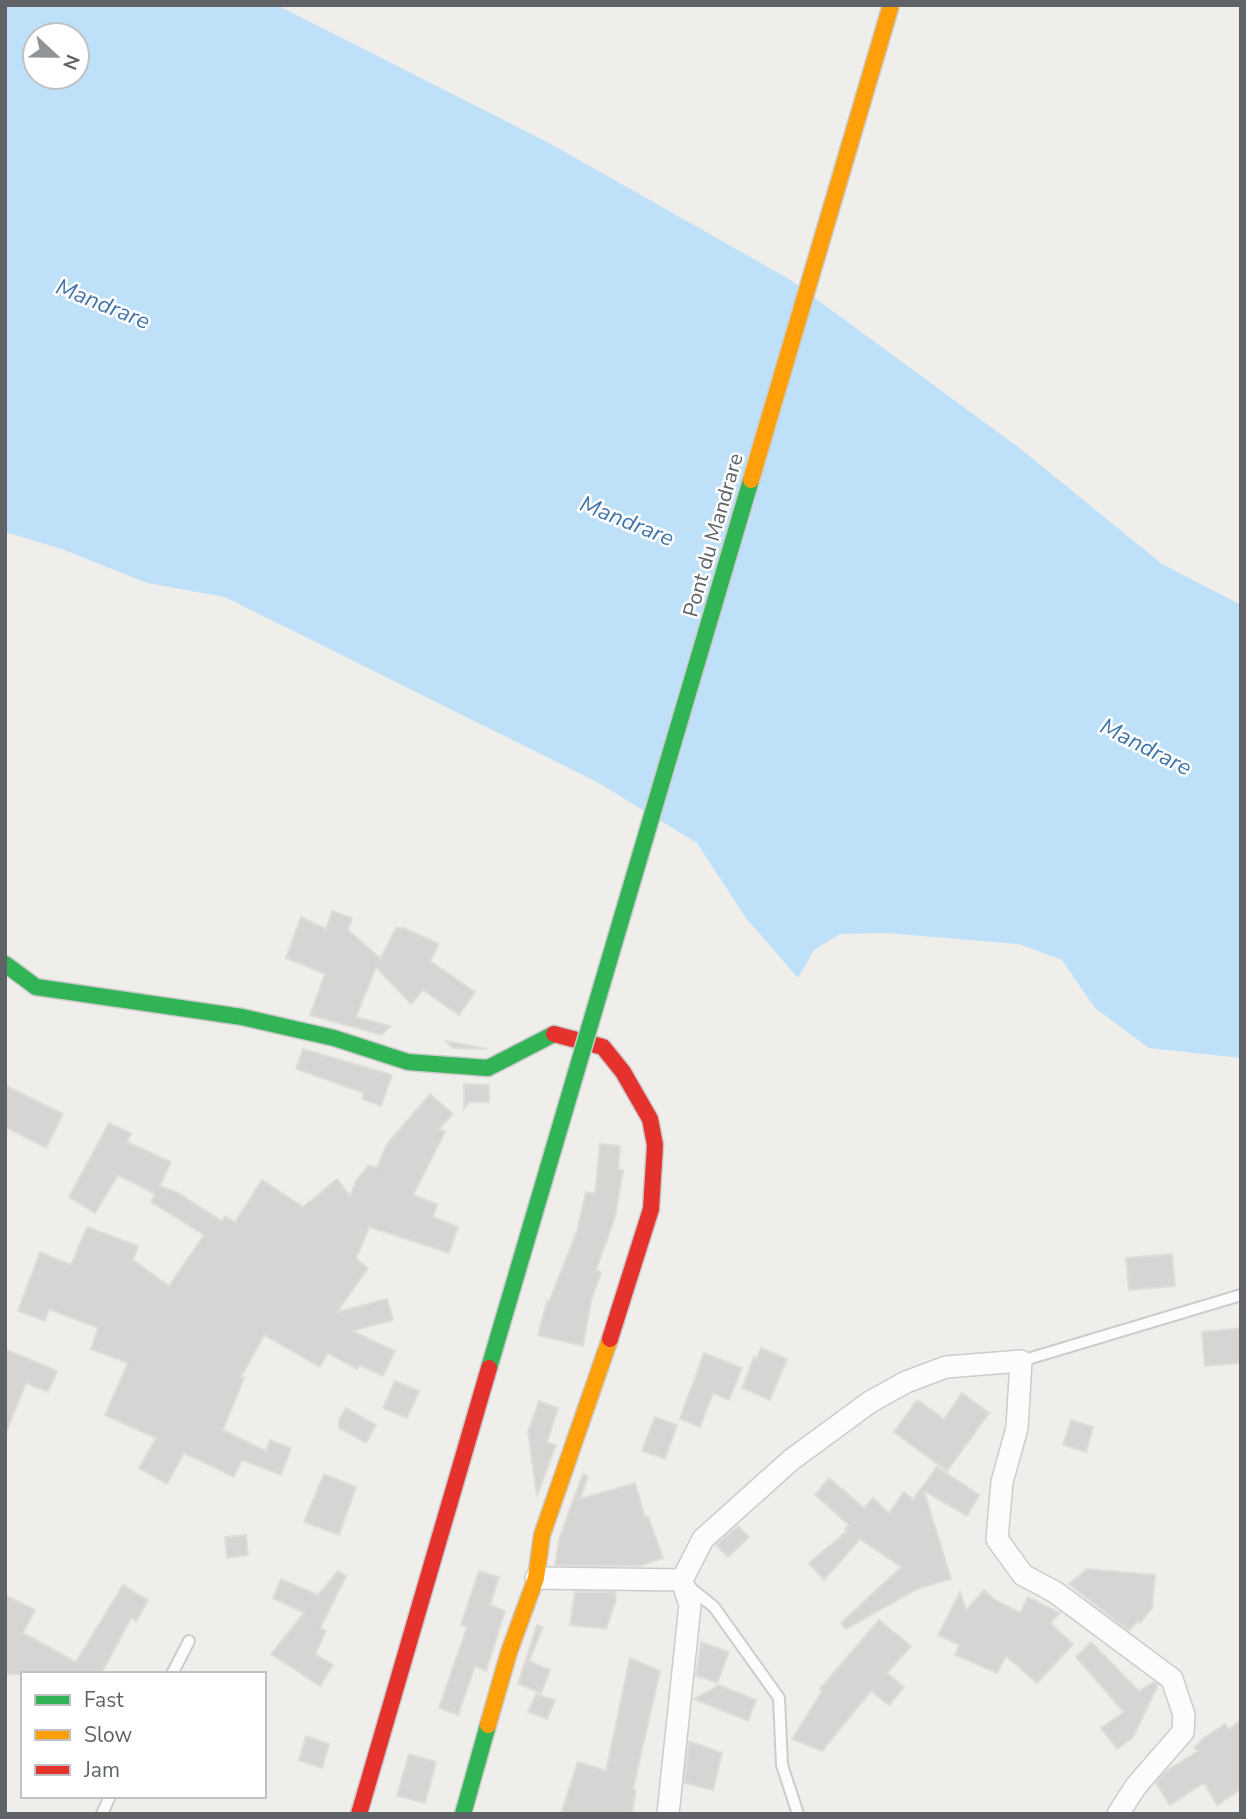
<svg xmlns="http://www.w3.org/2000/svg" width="1246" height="1819" viewBox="0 0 1246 1819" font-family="'Nunito Sans',sans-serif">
<rect width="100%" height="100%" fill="#efeeea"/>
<path fill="#bfe0f9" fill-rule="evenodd" d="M5 5H277L549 143 789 279 1022 450 1162 564 1241 605V1058L1149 1048 1095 1008 1062 960 1019 944 887 933 840 934 814 950 798 978 746 918 697 843 597 782 225 597 147 583 62 549 5 532ZM35 35H77V77H35Z"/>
<g fill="#d6d5d3" stroke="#deddd9" stroke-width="2">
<path d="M332 911 352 918 348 930 380 958 379 961 396 928H404L439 944 430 961 475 992 459 1015 423 990 411 1004 376 967 356 1017 390 1026 382 1035 310 1015 325 974 286 958 301 917 326 929Z"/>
<path d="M446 1041 487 1049 453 1048Z"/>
<path d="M303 1049 392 1075 381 1106 362 1099 364 1093 296 1069Z"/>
<path d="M464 1084 489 1085V1102H469L464 1109Z"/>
<path d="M5 1085 63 1114 46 1148 5 1127Z"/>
<path d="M430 1094 453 1114 439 1129 445 1132 413 1195 437 1204 433 1217 458 1227 449 1253 369 1227 356 1259 368 1268 337 1312 387 1299 393 1320 352 1331 395 1351 383 1376 359 1365 357 1369 328 1353 320 1367 264 1335 241 1377 244 1378 223 1430 266 1451 270 1440 291 1448 281 1475 242 1460 234 1477 184 1453 167 1484 139 1468 156 1438 105 1415 128 1363 91 1349 98 1328 49 1309 45 1321 18 1311 40 1252 71 1265 87 1227 138 1246 133 1260 169 1286 204 1235 151 1202 155 1194 118 1175 95 1213 69 1197 109 1123 131 1133 127 1142 171 1162 160 1186 178 1193 222 1221 225 1216 235 1222 262 1180 303 1207 337 1179 350 1196 356 1181 369 1165 377 1168 387 1144Z"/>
<path d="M600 1144 620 1146 618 1170H623L615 1217 596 1270 601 1272 591 1301 583 1346 538 1335 547 1301 549 1302 577 1231 586 1192 595 1194Z"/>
<path d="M1172 1254 1175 1286 1129 1290 1126 1258Z"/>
<path d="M1241 1328V1363L1205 1366 1202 1332Z"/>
<path d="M761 1348 787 1359 770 1400 742 1388 754 1357 757 1359Z"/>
<path d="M5 1349 57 1371 48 1392 26 1383 6 1433Z"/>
<path d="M704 1353 742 1368 729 1400 713 1393 700 1427 680 1419Z"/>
<path d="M395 1381 419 1391 407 1418 383 1408Z"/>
<path d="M962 1393 989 1413 947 1471 894 1432 917 1400 944 1419Z"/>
<path d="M539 1401 558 1408 547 1442 556 1445 537 1496 528 1432Z"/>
<path d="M346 1408 376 1425 366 1443 339 1428V1420Z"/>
<path d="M655 1417 677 1425 665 1459 642 1451Z"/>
<path d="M1071 1420 1093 1427 1086 1452 1063 1445Z"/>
<path d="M937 1467 979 1495 967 1516 924 1491 951 1579 917 1589 846 1629 841 1623 901 1567 860 1539 824 1580 809 1563 847 1531 845 1529 849 1525 815 1495 829 1478 864 1508 873 1498 889 1513 904 1492 913 1499Z"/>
<path d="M324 1474 356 1487 339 1535 304 1522Z"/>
<path d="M583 1474 588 1476 580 1499 635 1483 645 1517 648 1516 663 1558 639 1566 555 1565 559 1539Z"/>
<path d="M738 1526 749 1537 728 1557 716 1545Z"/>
<path d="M246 1535 248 1555 227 1558 225 1537Z"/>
<path d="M1087 1569 1155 1575 1152 1608 1140 1623 1138 1621 1129 1631 1069 1584Z"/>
<path d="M338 1571 346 1576 320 1628 326 1631 315 1654 333 1665 320 1686 271 1654 304 1613 273 1598 281 1579 318 1595Z"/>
<path d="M479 1571 499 1577 490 1605 505 1611 486 1671 475 1666 458 1715 439 1708 467 1627 461 1625Z"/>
<path d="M123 1585 148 1600 136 1621 131 1618 101 1674H5V1595L35 1610 23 1633 76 1662Z"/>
<path d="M984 1590 995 1600 1020 1613 1028 1597 1060 1613 1050 1623 1073 1644 1037 1683 1006 1656 997 1673 955 1655 959 1645 938 1635 960 1592 966 1610Z"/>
<path d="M575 1592H615L616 1600 606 1629 570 1625Z"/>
<path d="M879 1620 911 1646 887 1673 904 1687 889 1705 871 1691 822 1751 792 1739 822 1691 820 1689Z"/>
<path d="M537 1625 543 1627 529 1661 550 1670 541 1693 518 1684Z"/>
<path d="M701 1642 729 1652 717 1683 696 1675Z"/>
<path d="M1091 1642 1139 1691 1154 1682 1158 1685 1133 1737 1117 1749 1101 1728 1124 1712 1076 1657Z"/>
<path d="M630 1658 660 1671 633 1789 636 1790 632 1814H561L578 1762 606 1771Z"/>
<path d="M719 1685 756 1700 748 1721 694 1699Z"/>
<path d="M536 1694 555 1700 547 1719 528 1712Z"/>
<path d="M1241 1720V1789L1217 1805 1204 1783 1170 1805 1156 1783 1165 1772 1198 1751 1194 1748 1204 1738 1225 1724 1229 1729Z"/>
<path d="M306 1736 329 1744 322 1768 299 1760Z"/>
<path d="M689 1741 722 1753 713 1790 684 1783Z"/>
<path d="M409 1754 436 1762 425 1803 397 1796Z"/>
</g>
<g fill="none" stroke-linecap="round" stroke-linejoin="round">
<g stroke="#cbcccc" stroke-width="14">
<g id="lane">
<path d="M1021 1361 1241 1295"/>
<path d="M688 1586 714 1607 779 1698 782 1765 798 1814"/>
<path d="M172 1674 189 1641"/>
<path d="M102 1814 110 1796"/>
</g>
</g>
<g stroke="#cbcccc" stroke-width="24">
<g id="street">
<path d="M536 1578 682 1580 703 1539 791 1460 870 1402 906 1382 946 1367 1021 1361 1017 1428 1002 1482 997 1539 1023 1575 1055 1592 1172 1679 1184 1715 1183 1732 1136 1786 1118 1814"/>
<path d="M668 1814 690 1605 682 1580"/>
</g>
</g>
<g stroke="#cacacb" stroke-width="19">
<g id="fast">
<path d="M5 964 36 987 242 1017 334 1038 408 1062 488 1068 554 1034"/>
<path d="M489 1368 575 1076"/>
<path d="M463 1814 488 1725"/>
</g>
</g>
<g stroke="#cacacb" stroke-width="19">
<path id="slow" d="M488 1725 509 1652 536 1578 542 1535 610 1339"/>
</g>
<g stroke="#cacacb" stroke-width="19">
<g id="jam">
<path d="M554 1034 603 1047 623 1072 650 1119 655 1145 651 1209 610 1339"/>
<path d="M359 1814 489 1368"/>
</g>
</g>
<use href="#lane" stroke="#fdfcfc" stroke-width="10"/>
<use href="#street" stroke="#fdfcfc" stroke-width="21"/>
<use href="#fast" stroke="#30b455" stroke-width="16"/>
<use href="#slow" stroke="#ff9f0a" stroke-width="16"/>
<use href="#jam" stroke="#e5322d" stroke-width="16"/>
<g stroke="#cacacb" stroke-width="19" stroke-linecap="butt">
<path id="fast-bridge" d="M575 1076 751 480"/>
</g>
<g stroke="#cacacb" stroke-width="19" stroke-linecap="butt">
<path id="slow-bridge" d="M751 480 891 5"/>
</g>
<use href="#fast-bridge" stroke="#30b455" stroke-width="16"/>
<use href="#slow-bridge" stroke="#ff9f0a" stroke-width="16"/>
</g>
<g text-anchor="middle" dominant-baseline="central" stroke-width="5" stroke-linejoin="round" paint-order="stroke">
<g font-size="21" fill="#5f6368" stroke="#fff">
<text transform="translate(713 535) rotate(-74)">Pont du Mandrare</text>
</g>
<g font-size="23" font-style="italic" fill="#4174aa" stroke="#fff">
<text transform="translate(103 304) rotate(22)">Mandrare</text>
<text transform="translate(627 521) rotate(22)">Mandrare</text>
<text transform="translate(1146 747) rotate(27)">Mandrare</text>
</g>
</g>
<rect width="1246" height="1819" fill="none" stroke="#5f6368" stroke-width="14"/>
<rect x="21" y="1672" width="245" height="126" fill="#ffffff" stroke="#bfc1c3" stroke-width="2"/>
<rect x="35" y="1695" width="35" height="10" fill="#30b455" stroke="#bfc1c3" stroke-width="2"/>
<text x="84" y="1707" font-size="21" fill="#5f6368">Fast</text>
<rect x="35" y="1730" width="35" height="10" fill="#ff9f0a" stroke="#bfc1c3" stroke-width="2"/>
<text x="84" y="1742" font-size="21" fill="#5f6368">Slow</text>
<rect x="35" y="1765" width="35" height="10" fill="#e5322d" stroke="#bfc1c3" stroke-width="2"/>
<text x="84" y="1777" font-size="21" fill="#5f6368">Jam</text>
<g transform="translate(56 56) rotate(112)"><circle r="33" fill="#ffffff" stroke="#bfc1c3" stroke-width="2"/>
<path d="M0-5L12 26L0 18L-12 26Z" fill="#919496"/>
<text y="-10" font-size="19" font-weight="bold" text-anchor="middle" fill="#5f6368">N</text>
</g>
</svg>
